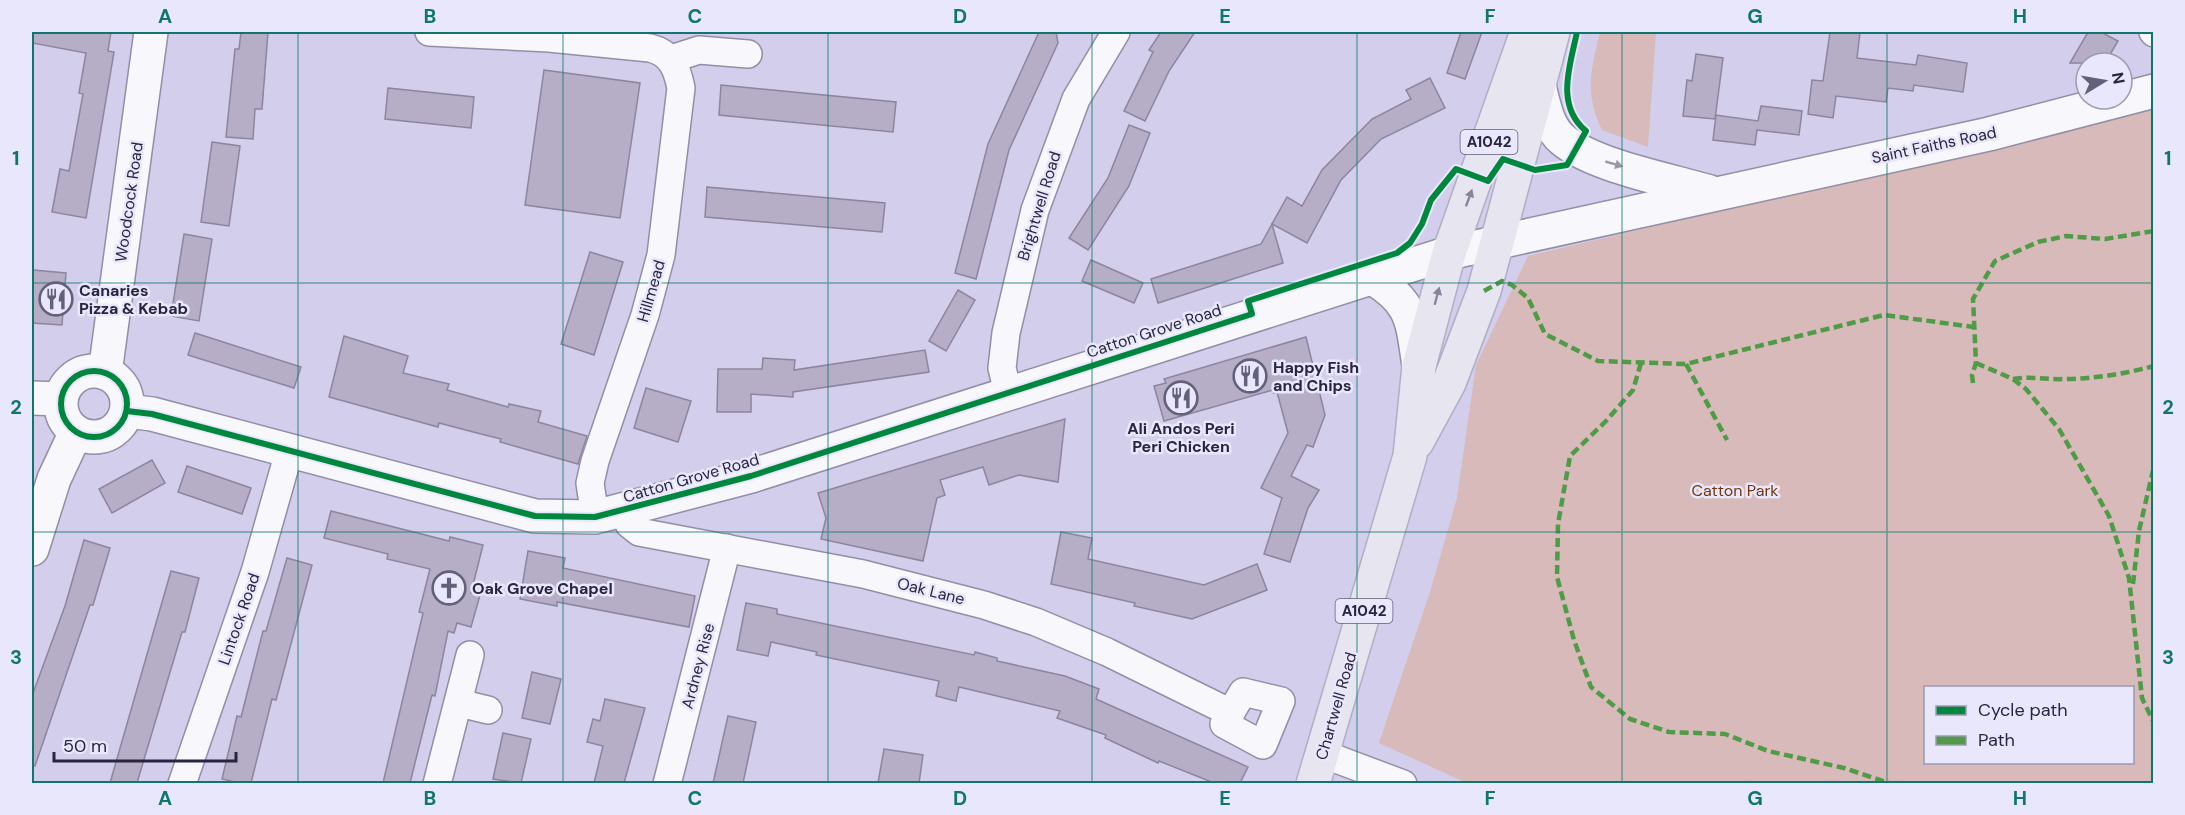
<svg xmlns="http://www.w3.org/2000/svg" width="2185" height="815" viewBox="0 0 2185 815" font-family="'DM Sans',sans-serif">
<rect width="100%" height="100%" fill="#d2ceec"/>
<g fill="#d7bab9" fill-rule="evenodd">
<path d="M1600 32H1656L1648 147 1602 130C1584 91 1591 71 1600 32Z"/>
<path d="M2153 109V783L1469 784 1379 743 1430 592 1457 498 1476 365 1528 256ZM1926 688H2132V762H1926Z"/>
</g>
<g fill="#b6aec7" stroke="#8d859d" stroke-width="1.5">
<path d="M32 32H111L108 51 114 52 86 218 52 212 60 169 69 171 83 94 79 93 86 53 32 43Z"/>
<path d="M241 32H268L262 109H255L253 139 226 137 235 49H239Z"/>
<path d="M1039 32H1056L1058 43 1009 150 976 279 955 273 988 144Z"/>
<path d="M1161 32H1195L1169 71 1145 121 1124 111 1153 52 1149 50Z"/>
<path d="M1461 32H1482L1465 79 1447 73Z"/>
<path d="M1830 32H1860L1857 58 1916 65 1918 55 1967 63 1963 92 1914 85 1913 91 1888 88 1886 102 1836 96 1833 118 1808 114 1812 80 1823 81Z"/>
<path d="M2088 32H2101L2118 41 2105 63H2070Z"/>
<path d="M1696 54 1723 58 1715 119 1683 116 1687 80 1692 81Z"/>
<path d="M544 70 640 83 620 218 525 205Z"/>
<path d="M1430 78 1445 108 1381 139 1341 180 1307 243 1272 224 1287 197 1302 206 1322 170 1372 119 1411 99 1406 90Z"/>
<path d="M721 85 896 102 893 132 719 115Z"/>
<path d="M388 88 474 97 471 128 385 119Z"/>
<path d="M1761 106 1802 111 1799 135 1757 130 1755 145 1713 140 1716 115 1758 121Z"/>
<path d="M1129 125 1150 133 1129 186 1088 250 1069 238 1108 178Z"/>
<path d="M212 142 240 146 229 226 201 222Z"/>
<path d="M707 187 885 203 882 232 705 217Z"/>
<path d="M1272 224 1283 263 1158 303 1151 279 1261 244Z"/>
<path d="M184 234 212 239 199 321 171 316Z"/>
<path d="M590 252 623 262 594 355 561 344Z"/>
<path d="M1091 260 1143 283 1134 303 1082 281Z"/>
<path d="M33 270 66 273 62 325 32 323Z"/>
<path d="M958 290 975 300 946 351 929 341Z"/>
<path d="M195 333 301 367 294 388 188 355Z"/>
<path d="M344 336 408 356 403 373 449 384 447 390 508 407 509 404 541 411 538 422 587 436 578 464 500 442 501 439 477 433 439 423 438 427 329 397Z"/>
<path d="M1306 337 1325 415 1313 447 1307 445 1291 476 1319 490 1308 508 1290 562 1264 554 1282 498 1261 488 1288 433 1277 392 1274 393 1273 390 1164 421 1154 386 1166 383 1164 379Z"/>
<path d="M925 350 929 372 793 392V397L751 394V412H717L718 369H762L763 358 795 360 794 370Z"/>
<path d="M646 388 691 401 678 442 634 428Z"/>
<path d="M1065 419 1058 482 1019 475 989 485 983 467 940 480 945 495 937 498 923 561 821 539 826 518 818 493Z"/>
<path d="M152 460 165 483 112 513 99 489Z"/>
<path d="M187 466 251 488 242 514 178 492Z"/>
<path d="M331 511 449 541 450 537 483 545 471 593 480 595 471 627 457 623 454 633 448 631 435 696 432 695 410 783H383L423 613 419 612 430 569 387 559 388 554 324 538Z"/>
<path d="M1061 532 1092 538 1088 559 1204 585 1257 564 1267 590 1192 619 1134 606 1135 603 1051 584Z"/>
<path d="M84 540 110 548 93 605H90L35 766H32V696L65 606Z"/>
<path d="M528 551 565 558 563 568 695 596 689 627 557 602V606L520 599Z"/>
<path d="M287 558 312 565 276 700 272 699 251 783H239L222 779 237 716 241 717 263 631H266Z"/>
<path d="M171 571 199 578 185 632H182L137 783H110Z"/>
<path d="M746 603 777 609V614L974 655 975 652 997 658V661L1065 676 1099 689 1096 699 1248 767 1240 783H1214L1159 761 1158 763 1105 738 1106 735 1057 718 1060 711 959 687 956 701 936 696 939 681 816 655 817 652 771 642 768 656 737 650Z"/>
<path d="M532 672 561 679 550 724 522 718Z"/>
<path d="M605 699 645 708 624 783H594L603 746 587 742 593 719 600 721Z"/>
<path d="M728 716 756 722 743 783H713Z"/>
<path d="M503 733 531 739 521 783 493 779Z"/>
<path d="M884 749 923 755 919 783H878Z"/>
</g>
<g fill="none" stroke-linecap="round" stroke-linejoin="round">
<g stroke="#928ea7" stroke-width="30">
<g id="street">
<path d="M429 32 549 38 650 48C671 53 677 68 681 88L661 255 645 315 595 461 590 483 595 517"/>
<path d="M2153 32 2154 33"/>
<path d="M671 59 699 50 748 54"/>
<path d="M1008 393 1002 368 1006 333 1035 210 1076 99 1116 32"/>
<path d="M624 511 629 524 639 532 863 574 984 605 1036 622 1107 652 1231 713"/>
<path d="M1243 692 1281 701 1263 745 1224 724Z"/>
<path d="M459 703 488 710"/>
<path d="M1323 754 1403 784"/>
<path d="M182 784 255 572 289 452"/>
<path d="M437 784 470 655"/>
<path d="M667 784 727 548"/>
</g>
</g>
<g stroke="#928ea7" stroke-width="36">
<g id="secondary">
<path d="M1539 86C1544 104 1547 127 1563 140 1594 166 1670 180 1710 192"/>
<path d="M1371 277C1413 302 1412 320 1419 366"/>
<circle cx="94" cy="404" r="33"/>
<path d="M105 373 151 32"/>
<path d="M32 398 61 399"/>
<path d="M127 411 152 414 535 516 595 517 751 476 1449 253 1989 134 2154 91"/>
<path d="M32 549 54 479 76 432"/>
</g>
</g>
<g stroke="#b0aec4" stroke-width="36">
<g id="highway">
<path d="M1417 442 1449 383 1484 291 1553 32"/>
<path d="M1313 784 1410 456 1419 366 1449 253 1527 32"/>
</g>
</g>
<use href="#street" stroke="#f8f8fc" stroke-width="27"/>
<use href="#secondary" stroke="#f8f8fc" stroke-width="33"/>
<use href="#highway" stroke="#e6e5f0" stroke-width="33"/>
<g stroke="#4f9b46" stroke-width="4.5" stroke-dasharray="9 4.5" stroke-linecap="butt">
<path d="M1484 291 1502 281 1512 285 1528 298 1545 334 1598 361 1686 364 1884 315 1974 327"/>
<path d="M1641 363 1633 390 1607 420 1570 456 1558 524 1557 577 1574 640 1591 687 1630 719 1669 732 1725 734 1768 751 1844 768 1892 784"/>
<path d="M1976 363 2013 379 2026 389 2059 429 2109 516 2129 578 2142 698 2154 723"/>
<path d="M1686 364 1727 440"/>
<path d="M2013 379C2026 377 2037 378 2051 379 2085 380 2121 375 2154 366"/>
<path d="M1973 383 1972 375 1976 363 1973 299 1995 261 2038 242 2066 236 2105 239 2154 231"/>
<path d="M2133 584 2139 531 2154 466"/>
</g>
<g stroke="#e9e7fc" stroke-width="10">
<g id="cycleway">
<circle cx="94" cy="404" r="33"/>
<path d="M127 411 152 414 535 516 595 517 751 476 1252 314 1248 301 1397 253 1410 243 1422 224 1431 200 1456 169 1488 181 1503 159 1535 170 1567 165 1586 131C1555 105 1570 66 1577 32"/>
</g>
</g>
<use href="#cycleway" stroke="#00873e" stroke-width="6"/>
</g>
<defs><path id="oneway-solid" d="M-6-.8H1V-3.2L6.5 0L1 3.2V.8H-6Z" transform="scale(1.5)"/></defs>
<use fill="#9b99a7" href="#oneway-solid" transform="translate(1614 164) rotate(16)"/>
<g fill="#888598">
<use href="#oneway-solid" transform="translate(1469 198) rotate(-70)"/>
<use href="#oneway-solid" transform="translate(1437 296) rotate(-75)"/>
</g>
<path fill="none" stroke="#0f766e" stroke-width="1.5" stroke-opacity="0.55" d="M298 32V784M563 32V784M828 32V784M1092 32V784M1357 32V784M1622 32V784M1887 32V784M32 283H2154M32 532H2154"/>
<defs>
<g id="restaurant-ring" transform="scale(1.725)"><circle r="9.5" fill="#e9e7fc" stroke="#64607c" stroke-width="1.5"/><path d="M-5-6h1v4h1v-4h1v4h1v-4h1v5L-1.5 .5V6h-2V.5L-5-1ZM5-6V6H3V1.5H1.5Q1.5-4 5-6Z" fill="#64607c"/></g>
<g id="church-ring" transform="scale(1.725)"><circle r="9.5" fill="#e9e7fc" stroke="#64607c" stroke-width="1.5"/><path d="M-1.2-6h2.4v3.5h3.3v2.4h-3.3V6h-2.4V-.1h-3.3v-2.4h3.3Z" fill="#64607c"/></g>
</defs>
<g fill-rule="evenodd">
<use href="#restaurant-ring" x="56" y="299"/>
<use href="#restaurant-ring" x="1250" y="376"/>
<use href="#restaurant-ring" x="1181" y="398"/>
<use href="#church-ring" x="449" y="588"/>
</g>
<g text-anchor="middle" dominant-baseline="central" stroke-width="5" stroke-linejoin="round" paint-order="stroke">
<g fill="#e9e7fc" stroke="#635f78" stroke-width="1.5">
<rect x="1460.5" y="130" width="57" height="24" rx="4.5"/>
<rect x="1335.5" y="599" width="57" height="24" rx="4.5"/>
</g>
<g font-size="15" font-weight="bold" fill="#292540">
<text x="1489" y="142">A1042</text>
<text x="1364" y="611">A1042</text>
</g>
<g font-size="16" fill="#292540" stroke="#e9e7fc">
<text transform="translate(1934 145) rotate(-12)">Saint Faiths Road</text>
<text transform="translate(129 202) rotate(-82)">Woodcock Road</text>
<text transform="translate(1039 206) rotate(-73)">Brightwell Road</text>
<text transform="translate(651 291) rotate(-74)">Hillmead</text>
<text transform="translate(1154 331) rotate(-18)">Catton Grove Road</text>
<text transform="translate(691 478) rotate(-16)">Catton Grove Road</text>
<text transform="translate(931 591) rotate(14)">Oak Lane</text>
<text transform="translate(239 619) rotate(-71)">Lintock Road</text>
<text transform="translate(698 666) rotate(-75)">Ardney Rise</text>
<text transform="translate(1336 706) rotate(-74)">Chartwell Road</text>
</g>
<g font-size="16" font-weight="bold" fill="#292540" stroke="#e9e7fc" text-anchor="start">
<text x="79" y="290">Canaries<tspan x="79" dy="18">Pizza &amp; Kebab</tspan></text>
<text x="1273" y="367">Happy Fish<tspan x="1273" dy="18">and Chips</tspan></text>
<text x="1181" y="428" text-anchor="middle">Ali Andos Peri<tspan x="1181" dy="18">Peri Chicken</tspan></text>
<text x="472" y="588">Oak Grove Chapel</text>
</g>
<g font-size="16" fill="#71360e" stroke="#e9e7fc">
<text x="1735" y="490">Catton Park</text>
</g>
</g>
<rect width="2185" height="815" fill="none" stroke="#e9e7fc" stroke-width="66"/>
<rect x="1924" y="686" width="210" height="78" fill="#e9e7fc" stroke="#9c99b1" stroke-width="1.5"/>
<rect x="1936" y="706" width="30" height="9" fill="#00873e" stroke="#9c99b1" stroke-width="1.5"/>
<text x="1978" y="716" font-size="18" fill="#292540">Cycle path</text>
<rect x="1936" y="736" width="30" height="9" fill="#4f9b46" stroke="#9c99b1" stroke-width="1.5"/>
<text x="1978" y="746" font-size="18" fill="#292540">Path</text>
<g transform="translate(2104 81) rotate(79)"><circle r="28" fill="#e9e7fc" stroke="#9c99b1" stroke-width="1.5"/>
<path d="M0-4.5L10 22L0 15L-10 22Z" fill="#64607c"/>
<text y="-9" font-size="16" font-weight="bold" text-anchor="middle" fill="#292540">N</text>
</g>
<path d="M54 752v9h182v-9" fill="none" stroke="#292540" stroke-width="3"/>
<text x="63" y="752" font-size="18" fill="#292540" stroke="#e9e7fc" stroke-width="4.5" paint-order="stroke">50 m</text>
<rect x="33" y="33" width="2119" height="749" fill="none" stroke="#0f766e" stroke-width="2"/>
<g font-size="20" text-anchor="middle" font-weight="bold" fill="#0f766e">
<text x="165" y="23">A</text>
<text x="430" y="23">B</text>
<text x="695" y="23">C</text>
<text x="960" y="23">D</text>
<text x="1225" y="23">E</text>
<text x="1490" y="23">F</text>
<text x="1755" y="23">G</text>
<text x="2020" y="23">H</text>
<text x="16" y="165">1</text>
<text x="2168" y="165">1</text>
<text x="16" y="414">2</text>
<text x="2168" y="414">2</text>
<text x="16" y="664">3</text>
<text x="2168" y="664">3</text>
<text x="165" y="805">A</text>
<text x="430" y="805">B</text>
<text x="695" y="805">C</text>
<text x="960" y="805">D</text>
<text x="1225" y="805">E</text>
<text x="1490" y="805">F</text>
<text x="1755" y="805">G</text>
<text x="2020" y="805">H</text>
</g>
</svg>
